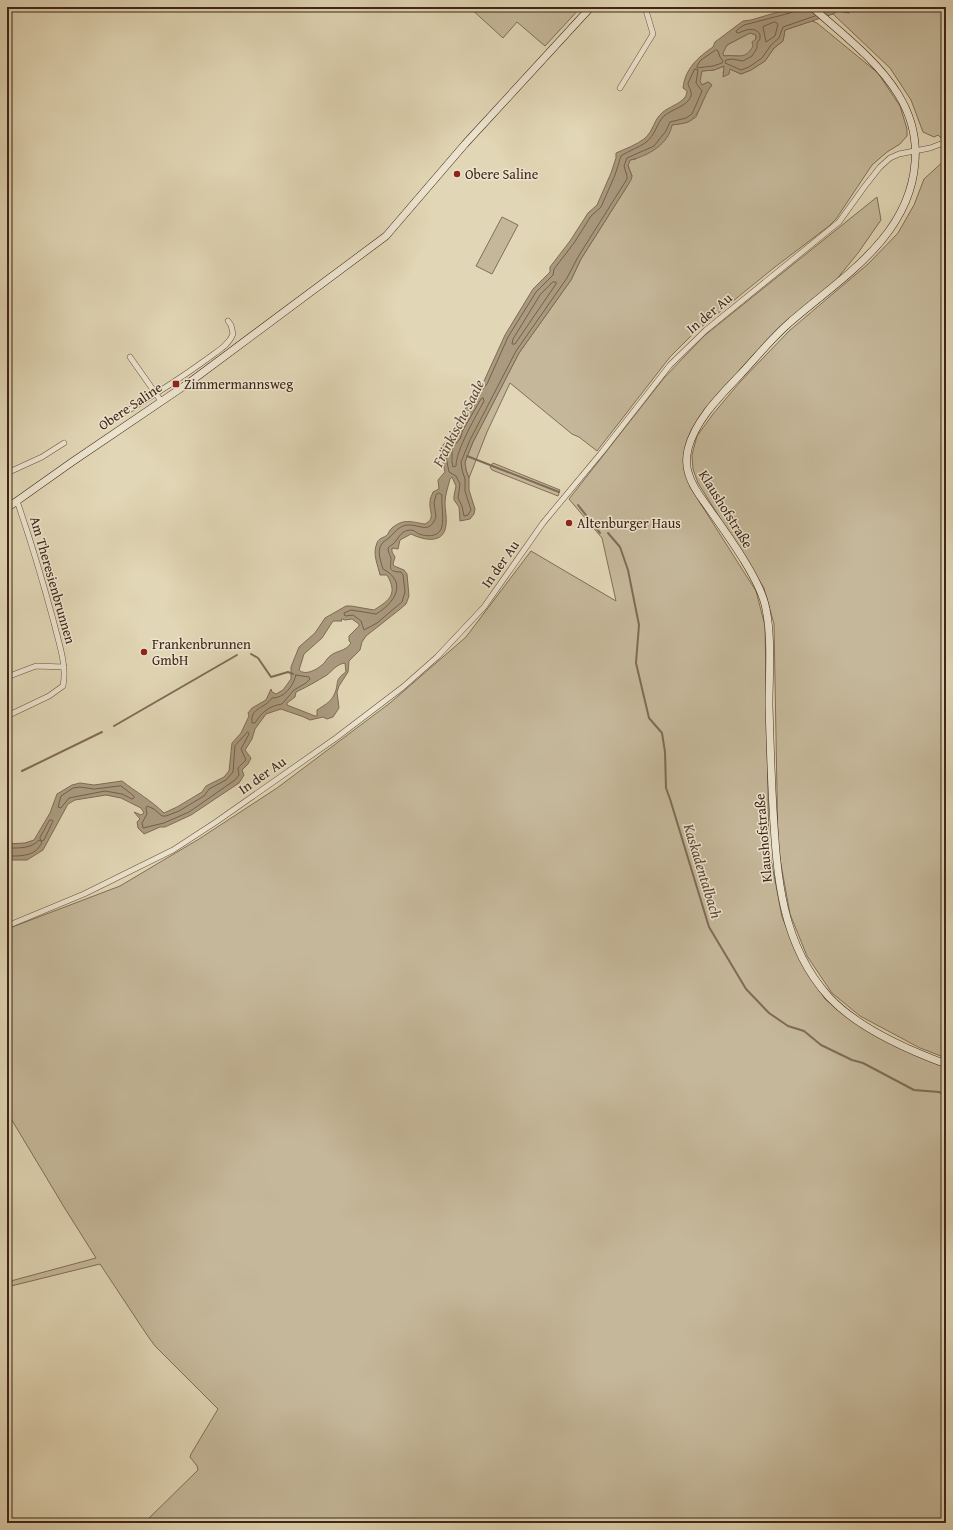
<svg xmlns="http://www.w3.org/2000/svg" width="953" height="1530" viewBox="0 0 953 1530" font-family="'Gentium Book Plus',serif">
<rect width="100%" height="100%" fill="#e1d6b5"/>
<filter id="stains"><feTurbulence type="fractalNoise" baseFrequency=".005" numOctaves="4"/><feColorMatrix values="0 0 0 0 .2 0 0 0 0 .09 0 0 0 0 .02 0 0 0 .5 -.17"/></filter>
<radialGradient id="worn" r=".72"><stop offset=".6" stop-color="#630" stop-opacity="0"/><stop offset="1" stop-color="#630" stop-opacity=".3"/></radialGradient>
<g fill="#c5b89a" stroke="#826e58">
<path d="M469 7H581L545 46 517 22 503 38Z"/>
<path d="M851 7H946V136L941 138 938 135 934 137 923 132 911 100 890 68 833 14 837 11 849 12Z"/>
<path d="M812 21 817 23 878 73 900 106 907 129V136L900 144 887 152 872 165 836 219 829 226 775 267 695 332 670 357 597 451 579 437 572 434 510 383 487 432 469 478 466 470 465 462 473 442 519 353 571 280 581 259 626 188 632 176 628 165 630 160 636 159 671 125 688 122 696 117 707 91 712 85 708 82 702 85 699 81 702 71 714 70 725 66 723 73 730 69 741 74 751 70 765 61 774 48 783 41 785 30Z"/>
<path d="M750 33 756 35C756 42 752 54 744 56 739 57 731 55 724 56L722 53 727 45Z"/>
<path d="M946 159V1058L920 1048 860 1016 832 993 807 956 790 914 778 848 774 624 764 588 698 483 693 469 692 455 697 436 713 414 740 382 789 331 868 264 898 233 914 205 924 179Z"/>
<path d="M877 197 881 220 858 253 832 285 706 409 690 433 684 454 690 487 756 591 765 626 769 849 782 917 800 960 825 999 855 1023 946 1067V1523H144L198 1470 197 1466 190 1457 191 1454 218 1409 155 1346 147 1335 100 1264 7 1287V1282L96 1258 64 1207 7 1112V929L120 886 199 839 277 788 390 703 466 637 531 551 616 601 602 538 569 499 664 378 704 336Z"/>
<path d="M502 217 518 225 492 274 476 266Z"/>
<path d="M493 463 560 490 558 496 492 470 490 467Z"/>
</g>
<path fill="#aa9a7f" stroke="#7f6b55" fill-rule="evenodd" d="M795 7H852L849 13 837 11 833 14 785 30 783 41 774 48 765 61 751 70 741 74 730 69 729 74 723 77 724 66 714 70 702 71 700 81 702 85 708 82 712 85C703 95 700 117 688 122 683 124 677 124 672 125 669 144 648 156 630 160L628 166 632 176 631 180 581 259 571 280 519 353 473 442 465 462 466 470 469 478V490L475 509 474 514 470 519 460 521 459 507 454 500V496L456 486 452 477 450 479C448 487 445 495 445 503 445 510 447 518 446 525 444 545 423 540 411 534L400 540 398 549 392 548V552L395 557 393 564 394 566 404 570 407 574 409 596 406 604 399 610 366 636 362 642 360 650 349 661 348 672 339 686 337 692 339 708 333 717 327 719 323 717 310 720C301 715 291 713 281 709L266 714 255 729 252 739 245 750 251 758 248 764 242 770 244 775 239 783 191 815 165 827H160L144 834 138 828 137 822 140 819 134 812 141 815 144 813 141 808 121 798 106 795 75 800 68 804 43 850 27 860H7V844L25 843 34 840 50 813 57 794 72 785 80 783 94 785 122 781C136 792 152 801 164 813L177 807 202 792 206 786 224 777 229 771 232 743 241 733 249 716 248 713 252 708 266 700 271 689 272 692 276 694 283 690 291 679V667L299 647 315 633 325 618 346 606H351L374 610C390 600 398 594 387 575H380C378 565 372 554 377 543 378 539 382 538 386 536 389 534 389 530 392 528 404 518 411 522 425 524 436 518 429 512 430 502 430 498 432 495 433 492L439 489 438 480 445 472 442 457 443 445 453 434 455 427 475 392 484 381 505 335 533 289 550 272V267L570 241 588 213 597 205 611 173 616 158V153C625 149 636 145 644 139 654 131 653 120 663 112 670 106 687 102 687 91L683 88C685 69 698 57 713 47L715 42 743 21 751 20ZM750 33 756 35V39L752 42 753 46C745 61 738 54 724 56L723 53 727 45ZM342 619 345 620 352 619 359 624V626L349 636V641L351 643C345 652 337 650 330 656 327 658 325 663 322 665 316 670 305 676 299 670L304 654 322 638 333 621H342L341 620ZM345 663 346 672C333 681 340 683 334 695 331 702 323 706 317 710V716H315L287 705V703L295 697 296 692C307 687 317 681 327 675 333 670 337 664 345 663Z"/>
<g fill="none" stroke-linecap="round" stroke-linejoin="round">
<g stroke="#74604a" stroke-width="1">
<path d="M793 7V11L790 13 744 25 737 30 736 32 738 33C746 30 754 26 760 34V39L757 43V48L752 56 743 61 732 59 726 60 725 63 741 70 749 67 762 58 771 45 779 38 783 27 815 16"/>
<path d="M775 22 778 24 775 36 766 42 763 27Z"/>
<path d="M716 50 718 51 720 57 723 61 722 63 713 66 697 68V66L700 61Z"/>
<path d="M695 69 698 70 696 83 702 91 692 114 686 118 670 122 666 131 654 146 627 158 624 166 627 176V179L578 257 567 278 516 351 470 440 461 462 462 470 465 479V491L471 510 468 515 464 516 462 506 458 498 460 484 456 476 449 472 446 457 447 446 456 436 459 428 478 395 487 384 508 337 536 292 553 275 554 269 574 243 591 216 601 207 615 175 621 156C628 151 638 148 645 143 656 135 656 124 664 116 672 109 688 106 691 96 692 91 689 88 688 84Z"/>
<path d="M553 282H556V284L515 344H512L513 339 540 295Z"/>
<path d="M483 398 484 401C476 416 456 450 456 466L453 467 452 462V448L460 439 463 430 481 399Z"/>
<path d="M439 493 442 495C441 505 444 516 442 526 440 537 428 537 419 534 416 533 415 530 411 530 402 530 399 537 395 542 393 545 390 545 388 548 388 552 390 555 391 558 391 567 387 572 401 572L403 575 405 592 402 602 377 623 364 630 361 621 353 615 345 616 344 613 351 610 376 614C395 603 408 582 383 569 381 562 377 552 381 545 383 541 387 540 390 537 395 532 399 526 407 525 420 524 429 535 436 517L434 503 436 495Z"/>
<path d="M296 675 309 677 310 679 306 683 294 690 282 704C269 706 262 712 255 723H252C250 707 265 709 272 698 285 698 293 686 296 675Z"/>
<path d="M248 732 249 734 241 749 246 760 238 768 239 775 235 780 189 812 164 823 143 828 142 823 147 814 146 808 147 806 154 809 162 816H166L179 811 204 796 209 789 226 780 233 772 235 746Z"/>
<path d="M121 786 134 796V798L132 799 122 794 105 791 69 798 61 808 58 807 61 796 73 788 80 787 94 789Z"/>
<path d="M50 820H52L53 821 44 840 41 841 40 838Z"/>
<path d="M7 848C18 848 31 849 39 840L42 842C36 857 20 856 7 856"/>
</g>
<g stroke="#7f6b55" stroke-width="2">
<path d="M467 456 559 492"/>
<path d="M578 505 600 533"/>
<path d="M608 533 620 547 628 570 639 625 636 663 649 718 662 733 665 752 666 788 670 799 709 927 746 989 769 1013 788 1026 804 1031 821 1045 852 1060 863 1063 914 1090 939 1092 946 1095"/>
<path d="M251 654 258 658 271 677 288 672 293 674"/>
<path d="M114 726 237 655"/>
<path d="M22 771 102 732"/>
</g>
<g stroke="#67513e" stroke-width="6">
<g id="minor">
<path d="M620 88 653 34 645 7"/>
<path d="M130 357 161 401"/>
<path d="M105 424C140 404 174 383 207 359 216 352 229 345 233 334L231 325 228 321"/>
<path d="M7 473 42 457 64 443"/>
<path d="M7 551H8"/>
<path d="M7 677 36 666 64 667"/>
<path d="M7 716 49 696 63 686C67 665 59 644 54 623 43 582 31 541 17 501"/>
<path d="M7 926 84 894 173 850 216 822 336 738 403 687 437 657 484 607 543 523 602 452 670 365 706 330 839 222 865 186 880 167 890 158 899 154 930 148 946 142"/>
</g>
</g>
<g stroke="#3e2516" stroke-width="8">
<g id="secondary">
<path d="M812 7C842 34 877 60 898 94 911 115 917 138 915 162 910 238 839 279 788 324 770 340 755 359 739 376 719 397 695 421 688 449 686 458 686 467 689 475 693 489 704 501 712 513 729 537 761 581 766 609 772 638 769 675 769 705 770 740 771 774 773 809 777 876 781 944 829 997 857 1027 908 1050 946 1064"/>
<path d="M7 508 72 462 190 382 386 236 465 144 591 7"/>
</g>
</g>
<use href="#minor" stroke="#ece4cf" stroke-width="5"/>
<use href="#secondary" stroke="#ece4cf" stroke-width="7"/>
</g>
<g fill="#8f2418" stroke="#ece4cf" stroke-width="1.5">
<circle cx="457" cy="174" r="4"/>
<rect x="172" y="380" width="8" height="8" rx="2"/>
<circle cx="569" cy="523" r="4"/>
<circle cx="144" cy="652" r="4"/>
</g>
<g text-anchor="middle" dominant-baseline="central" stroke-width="3" stroke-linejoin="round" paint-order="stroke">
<g font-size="14" fill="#3e2516" stroke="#ece4cf" text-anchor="start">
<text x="465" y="174">Obere Saline</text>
<text x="184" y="384">Zimmermannsweg</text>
<text x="577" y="523">Altenburger Haus</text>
<text x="152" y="644">Frankenbrunnen<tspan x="152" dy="16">GmbH</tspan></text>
</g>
<g font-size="14" fill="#3e2516" stroke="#ece4cf">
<text transform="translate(709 313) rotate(-40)">In der Au</text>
<text transform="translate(130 406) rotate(-34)">Obere Saline</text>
<text transform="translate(726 509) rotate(58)">Klaushofstraße</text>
<text transform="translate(500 564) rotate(-55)">In der Au</text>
<text transform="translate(53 580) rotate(74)">Am Theresienbrunnen</text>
<text transform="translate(262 775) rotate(-35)">In der Au</text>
<text transform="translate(763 838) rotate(-95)">Klaushofstraße</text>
</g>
<g font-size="15" font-style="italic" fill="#5e4836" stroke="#ece4cf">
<text transform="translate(458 423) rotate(-63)">Fränkische Saale</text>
<text transform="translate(703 871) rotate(73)">Kaskadentalbach</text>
</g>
</g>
<rect width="953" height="1530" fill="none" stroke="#e1d6b5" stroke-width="24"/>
<rect x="8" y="8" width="937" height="1514" fill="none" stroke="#3e2516" stroke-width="2"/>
<rect x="12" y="12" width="929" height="1506" fill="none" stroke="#3e2516"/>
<rect width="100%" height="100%" filter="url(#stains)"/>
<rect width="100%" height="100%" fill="url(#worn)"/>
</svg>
